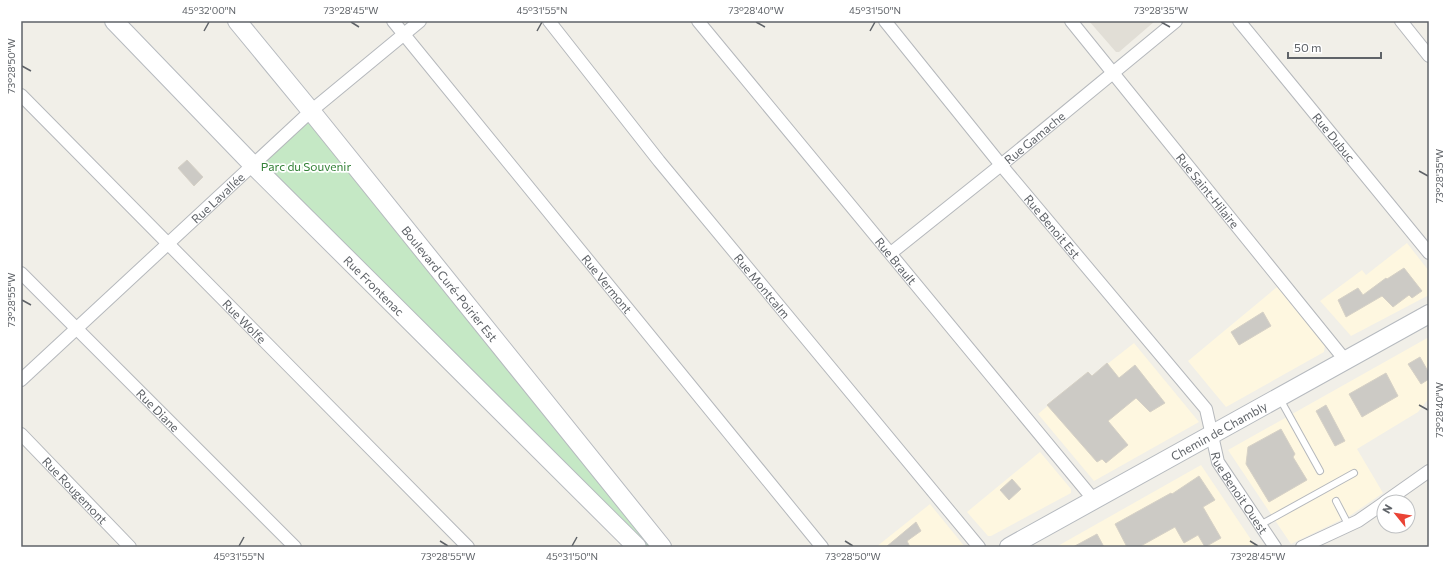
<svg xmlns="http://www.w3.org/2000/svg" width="1450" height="568" viewBox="0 0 1450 568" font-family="Commissioner,sans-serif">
<rect width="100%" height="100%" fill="#f1efe8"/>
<g fill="#fef7e0">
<path d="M1407 243 1429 271V295L1351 336 1320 301 1362 270 1366 275Z"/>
<path d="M1277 287 1325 345 1324 352 1226 407 1188 361Z"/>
<path d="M1429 337V398L1418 412 1357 449 1383 493 1351 515 1291 544 1228 450Z"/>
<path d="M1134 343 1199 422 1094 481 1038 414 1088 372 1092 376Z"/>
<path d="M1040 452 1071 489V493L991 536H988L967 512Z"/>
<path d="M1201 465 1256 547H1056Z"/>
<path d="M930 504 965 547H876Z"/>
</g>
<path fill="#e1ded6" d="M1089 21H1155L1119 52H1116Z"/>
<path fill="#c5e8c5" d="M311 111 662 547H637L253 165Z"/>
<g fill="#cccac5" stroke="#d6d1c6">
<path d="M187 160 203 177 194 186 178 168Z"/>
<path d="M1404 268 1422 291 1412 298 1409 295 1393 307 1382 296 1346 317 1338 300 1358 288 1363 295 1386 278 1387 279Z"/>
<path d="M1263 312 1271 326 1239 345 1231 332Z"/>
<path d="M1420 357 1429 373V379L1421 384 1408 364Z"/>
<path d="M1107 363 1119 378 1135 365 1165 403 1150 412 1136 398 1108 421 1128 445 1106 463 1102 459 1097 462 1047 405 1088 372 1092 376Z"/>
<path d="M1386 373 1398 396 1362 417 1349 394Z"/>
<path d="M1326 405 1345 441 1335 446 1316 411Z"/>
<path d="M1281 429 1295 454 1293 457 1307 480 1269 502 1246 464 1248 447Z"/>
<path d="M1199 476 1215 500 1203 507 1221 538 1205 547 1198 535 1184 543 1175 527 1139 547H1127L1115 524 1171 493 1172 494Z"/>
<path d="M1012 479 1021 489 1009 500 1000 490Z"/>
<path d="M916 522 921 531 907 541 910 547H886Z"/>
<path d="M1097 534 1104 547H1073Z"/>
</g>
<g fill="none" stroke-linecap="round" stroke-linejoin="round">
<g stroke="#b5b8bc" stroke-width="8">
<g id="service">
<path d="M1280 399 1320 471"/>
<path d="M1336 501 1349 526"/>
<path d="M1260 525 1354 473"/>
</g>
</g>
<g stroke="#b5b8bc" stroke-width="14">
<g id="minor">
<path id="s1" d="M393 21 822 547"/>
<path id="s2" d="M549 21 659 161 979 547"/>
<path id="s3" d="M698 21 1094 500"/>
<path id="s4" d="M885 21 1001 165 1206 409 1218 462 1275 547"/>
<path id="s5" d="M1071 21 1345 360"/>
<path id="s6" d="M1239 21 1429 253"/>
<path d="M1401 21 1429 56"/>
<path id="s7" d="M21 95 468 547"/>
<path id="s8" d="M891 253 1001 165 1176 21"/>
<path id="s9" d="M21 273 295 547"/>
<path id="s10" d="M21 380 311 111 420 21"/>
<path id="s11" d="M21 434 130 547"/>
<path d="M1385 502 1429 471"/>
<path d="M1302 547 1358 521 1384 503"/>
</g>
</g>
<g stroke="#b6babf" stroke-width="20">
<g id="secondary">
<path id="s12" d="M114 21 253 165 637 547"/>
<path id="s13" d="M237 21 311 111 662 547"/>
<path id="s14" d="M1009 547 1429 314"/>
</g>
</g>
<use href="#service" stroke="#fff" stroke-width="6"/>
<use href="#minor" stroke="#fff" stroke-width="12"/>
<use href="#secondary" stroke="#fff" stroke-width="18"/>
</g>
<path fill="none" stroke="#5f6368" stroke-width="1.5" d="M351 22 359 27M756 22 765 27M1161 22 1170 27M204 31 209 22M537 31 542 22M870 31 875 22M22 66 31 71M1419 171 1428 176M22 300 31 305M1419 405 1428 410M440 541 448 546M845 541 853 546M1250 541 1258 546M239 546 244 537M572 546 577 537"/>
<g text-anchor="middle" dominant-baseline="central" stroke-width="3.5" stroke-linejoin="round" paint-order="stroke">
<g font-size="12" fill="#5f6368" stroke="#fff">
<text stroke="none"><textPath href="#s6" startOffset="150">Rue Dubuc</textPath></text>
<text stroke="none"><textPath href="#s8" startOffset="184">Rue Gamache</textPath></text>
<text stroke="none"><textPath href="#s5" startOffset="218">Rue Saint-Hilaire</textPath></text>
<text stroke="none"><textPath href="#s10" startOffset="268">Rue Lavallée</textPath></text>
<text stroke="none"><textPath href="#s4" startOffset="265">Rue Benoit Est</textPath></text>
<text stroke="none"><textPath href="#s3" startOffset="311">Rue Brault</textPath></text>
<text stroke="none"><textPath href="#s13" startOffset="338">Boulevard Curé-Poirier Est</textPath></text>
<text stroke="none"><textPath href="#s1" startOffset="339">Rue Vermont</textPath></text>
<text stroke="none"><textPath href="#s12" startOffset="371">Rue Frontenac</textPath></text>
<text stroke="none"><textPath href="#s2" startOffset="340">Rue Montcalm</textPath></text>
<text stroke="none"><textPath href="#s7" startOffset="318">Rue Wolfe</textPath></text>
<text stroke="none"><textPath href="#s9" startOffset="194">Rue Diane</textPath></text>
<text stroke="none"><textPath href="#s14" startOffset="240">Chemin de Chambly</textPath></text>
<text stroke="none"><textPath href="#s11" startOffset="78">Rue Rougemont</textPath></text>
<text stroke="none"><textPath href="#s4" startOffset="595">Rue Benoit Ouest</textPath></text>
</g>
<g font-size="12" fill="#348238" stroke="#fff">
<text x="306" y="166">Parc du Souvenir</text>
</g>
</g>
<rect width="1450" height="568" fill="none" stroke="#ffffff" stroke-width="44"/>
<g transform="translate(1396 514) rotate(300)"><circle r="19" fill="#ffffff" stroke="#bfc1c3"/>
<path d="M0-3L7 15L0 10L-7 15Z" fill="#ea4335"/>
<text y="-6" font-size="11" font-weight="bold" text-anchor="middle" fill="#5f6368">N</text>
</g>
<path d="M1288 52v6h93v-6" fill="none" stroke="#5f6368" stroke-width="2"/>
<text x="1294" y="52" font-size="12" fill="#5f6368" stroke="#ffffff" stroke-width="3" paint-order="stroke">50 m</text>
<rect x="22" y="22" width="1406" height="524" fill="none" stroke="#5f6368" stroke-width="1.5"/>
<g font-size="10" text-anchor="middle" fill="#5f6368">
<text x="209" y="14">45°32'00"N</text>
<text x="351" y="14">73°28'45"W</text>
<text x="542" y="14">45°31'55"N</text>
<text x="756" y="14">73°28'40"W</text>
<text x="875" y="14">45°31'50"N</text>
<text x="1161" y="14">73°28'35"W</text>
<text transform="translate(11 66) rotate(-90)" y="4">73°28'50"W</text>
<text transform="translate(1439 176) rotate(-90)" y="4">73°28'35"W</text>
<text transform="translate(11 300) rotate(-90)" y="4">73°28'55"W</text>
<text transform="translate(1439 410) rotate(-90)" y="4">73°28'40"W</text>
<text x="239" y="560">45°31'55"N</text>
<text x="448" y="560">73°28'55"W</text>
<text x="572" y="560">45°31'50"N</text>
<text x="853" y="560">73°28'50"W</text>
<text x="1258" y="560">73°28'45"W</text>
</g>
</svg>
